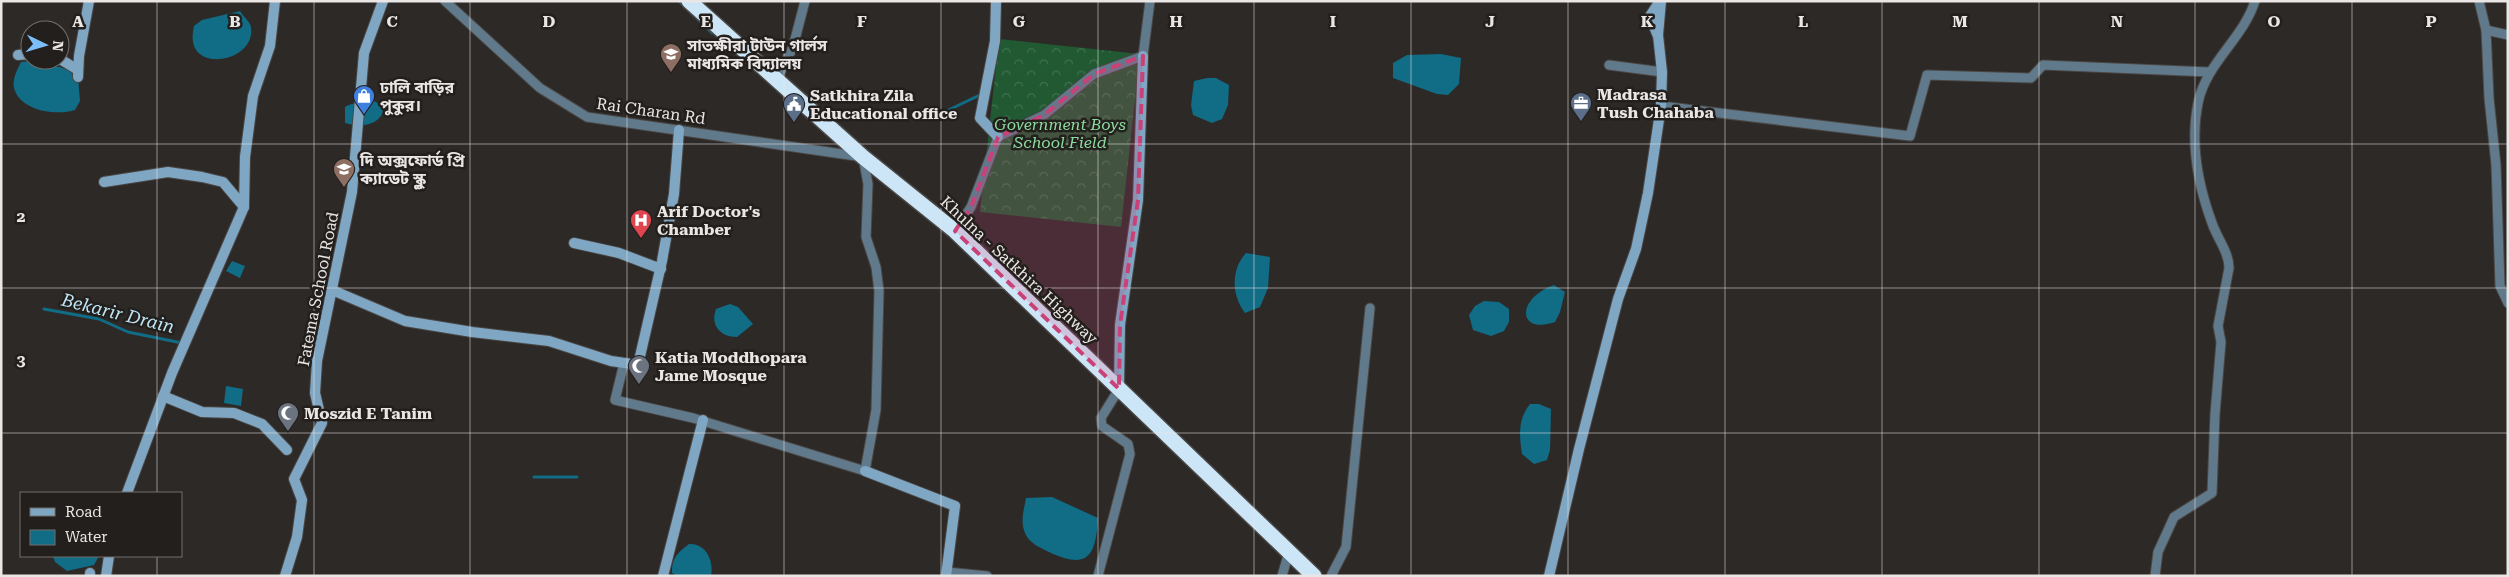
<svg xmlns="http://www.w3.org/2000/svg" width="2509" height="577" viewBox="0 0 2509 577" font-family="'Roboto Serif','Noto Sans Bengali',serif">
<defs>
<pattern id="forest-crowns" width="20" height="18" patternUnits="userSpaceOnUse" patternTransform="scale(1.25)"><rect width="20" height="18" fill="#215932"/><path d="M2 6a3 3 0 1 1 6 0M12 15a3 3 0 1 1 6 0" fill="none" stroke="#417150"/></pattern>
</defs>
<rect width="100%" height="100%" fill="#2c2927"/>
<path fill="url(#forest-crowns)" d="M999 39 1140 54 1121 227 980 212Z"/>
<g fill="#116c86">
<path d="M240 11C243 16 250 22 251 27 256 60 198 72 193 42 192 37 193 31 194 26L202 20Z"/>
<path d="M1441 54 1461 58 1459 84 1448 95 1437 94 1393 78V63L1407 55Z"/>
<path d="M33 61C51 67 63 64 78 77L80 101 75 110C56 116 20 111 14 88 12 79 17 70 21 62Z"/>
<path d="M1207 78H1216L1229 85 1228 105 1222 119 1212 123 1193 115 1191 105 1194 81Z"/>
<path d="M374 101 385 107C380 126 362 128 345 123V107C354 101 364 105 374 101Z"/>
<path d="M1246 253 1270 257 1268 288 1260 307 1245 313C1231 295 1231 269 1246 253Z"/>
<path d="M232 261 245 266 240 278 226 271Z"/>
<path d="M1554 285 1565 292 1560 312 1555 322C1518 335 1515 299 1554 285Z"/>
<path d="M1484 301 1499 302 1509 309V322L1504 331 1491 336 1473 330 1469 315 1475 306Z"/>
<path d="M730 304 738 307 753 324 737 337C720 337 710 325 716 309Z"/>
<path d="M226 386 243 389 241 406 224 403Z"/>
<path d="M1530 404H1539L1551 409 1550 450 1547 460 1534 464 1522 454C1519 435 1518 419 1530 404Z"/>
<path d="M1052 497 1098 518C1096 557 1087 570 1049 552 1039 547 1029 543 1025 533 1020 522 1024 509 1026 498Z"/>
<path d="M689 544C706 543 714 561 711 576H677L672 573C671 559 678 552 689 544Z"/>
<path d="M53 556H99L94 565 67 571 55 562Z"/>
</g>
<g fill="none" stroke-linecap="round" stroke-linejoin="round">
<g stroke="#116c86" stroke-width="3">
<path d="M679 1 712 33"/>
<path d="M938 115 982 94"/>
<path d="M44 309 99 319 128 332 182 343"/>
<path d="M534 477H577"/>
</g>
<g stroke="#4a4745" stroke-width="11">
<g id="street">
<path d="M445 1 540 88 587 117 863 157 868 184 866 237 876 267 879 291 876 410 865 471 693 418 615 400 624 363"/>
<path d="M2479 1 2486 30 2489 98 2496 165 2500 286 2508 303"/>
<path d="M2486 30 2508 35"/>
<path d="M1609 65 1662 72"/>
<path d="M777 79 793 47 805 1"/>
<path d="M1661 106 1910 136 1927 75 2031 78 2043 65 2209 72"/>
<path d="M955 231 971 207 998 137 1044 115 1094 74 1143 56 1150 1"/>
<path d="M947 572 987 576"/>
<path d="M1098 576 1130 454 1128 444 1102 426 1101 418 1119 389"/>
<path d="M1282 576 1289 552"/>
<path d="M1331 576 1346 547 1370 308"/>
<path d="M2155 576 2158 552 2174 517 2212 493 2215 414 2221 342 2218 326 2229 268C2229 252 2217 238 2212 223 2198 185 2190 143 2198 103 2206 63 2243 39 2255 1"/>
</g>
</g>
<g stroke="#4a4745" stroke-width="12">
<g id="secondary">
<path d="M996 1 995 41 980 118 998 137"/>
<path d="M1657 34 1650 16 1660 1"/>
<path d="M18 55 30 54"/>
<path d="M60 59 78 70"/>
<path d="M78 77 79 56 89 1"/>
<path d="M104 182 168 172 202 177 223 182 244 207"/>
<path d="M574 243 619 253 661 269"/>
<path d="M332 290 405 321 472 332 549 341 611 361 638 365 662 261 674 194 679 130"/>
<path d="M1119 389 1120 325 1138 200 1143 56"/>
<path d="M163 396 202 412 234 413 262 424 287 450"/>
<path d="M865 471 955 506 946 576"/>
<path d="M127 493 172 373 244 207 245 157 253 96 270 46 275 1"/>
<path d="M90 576V573"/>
<path d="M106 576 109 556"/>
<path d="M285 576 297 537 302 500 294 479 322 423 315 393 317 361 352 192 364 53 383 1"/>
<path d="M663 576 703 420"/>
<path d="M1549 576 1579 449 1618 299 1636 249 1648 193 1661 106 1662 72 1658 35 1661 1"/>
</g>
</g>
<g stroke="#4a4745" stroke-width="18">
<path id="highway" d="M689 1 863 157 955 231 1314 576"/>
</g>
<use href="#street" stroke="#617a8b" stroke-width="9"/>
<use href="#secondary" stroke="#7fa7c3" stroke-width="10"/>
<use href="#highway" stroke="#cde6f7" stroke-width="15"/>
</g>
<path fill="#ca4177" fill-opacity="0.2" stroke="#ca4177" stroke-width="4" stroke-dasharray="10 6" stroke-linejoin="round" d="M1143 56 1138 200 1120 325 1119 389 955 231 971 207 998 137 1044 115 1094 74Z"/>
<path fill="none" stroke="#e9e6e5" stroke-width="1" stroke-opacity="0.55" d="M157 1V493M314 1V576M470 1V576M627 1V576M784 1V576M941 1V576M1098 1V576M1254 1V576M1411 1V576M1568 1V576M1725 1V576M1882 1V576M2039 1V576M2195 1V576M2352 1V576M1 144H2508M1 288H2508M1 433H2508M157 556V576"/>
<defs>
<g id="school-pin" transform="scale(1.125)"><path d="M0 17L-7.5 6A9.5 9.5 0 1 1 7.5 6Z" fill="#8d6e63" stroke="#231f1d"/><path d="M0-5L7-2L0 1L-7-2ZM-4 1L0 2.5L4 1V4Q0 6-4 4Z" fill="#fff"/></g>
<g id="shop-pin" transform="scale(1.125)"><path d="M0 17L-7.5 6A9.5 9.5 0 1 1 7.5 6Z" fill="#3f7fe0" stroke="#231f1d"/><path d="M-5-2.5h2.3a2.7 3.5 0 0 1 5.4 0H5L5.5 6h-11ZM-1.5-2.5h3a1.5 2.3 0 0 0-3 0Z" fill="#fff"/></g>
<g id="office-pin" transform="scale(1.125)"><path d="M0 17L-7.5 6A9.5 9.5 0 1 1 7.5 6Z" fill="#5c6f8a" stroke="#231f1d"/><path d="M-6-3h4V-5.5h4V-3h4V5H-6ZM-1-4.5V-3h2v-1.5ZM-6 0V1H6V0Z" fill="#fff"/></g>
<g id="civic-pin" transform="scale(1.125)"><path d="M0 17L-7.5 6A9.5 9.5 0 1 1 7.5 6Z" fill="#5c6f8a" stroke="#231f1d"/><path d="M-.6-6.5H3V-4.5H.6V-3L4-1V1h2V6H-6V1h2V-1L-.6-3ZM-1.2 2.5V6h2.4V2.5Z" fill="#fff"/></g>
<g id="hospital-pin" transform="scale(1.125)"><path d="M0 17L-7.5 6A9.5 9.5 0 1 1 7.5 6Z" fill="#e0444e" stroke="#231f1d"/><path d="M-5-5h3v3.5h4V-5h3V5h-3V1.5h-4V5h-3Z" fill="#fff"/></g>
<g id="mosque-pin" transform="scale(1.125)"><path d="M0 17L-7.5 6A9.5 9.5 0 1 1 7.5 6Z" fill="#6b7280" stroke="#231f1d"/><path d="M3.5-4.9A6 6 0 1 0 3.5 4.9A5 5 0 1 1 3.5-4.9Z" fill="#fff"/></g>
</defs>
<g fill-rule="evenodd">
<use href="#school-pin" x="671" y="54"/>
<use href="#shop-pin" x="364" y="96"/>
<use href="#office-pin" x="1581" y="103"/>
<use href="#civic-pin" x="794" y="104"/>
<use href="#school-pin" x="344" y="169"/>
<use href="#hospital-pin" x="641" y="220"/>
<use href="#mosque-pin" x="639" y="366"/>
<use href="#mosque-pin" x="288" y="413"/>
</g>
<g text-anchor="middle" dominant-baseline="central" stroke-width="5" stroke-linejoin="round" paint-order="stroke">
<g font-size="16" font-weight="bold" fill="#e9e6e5" stroke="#231f1d" text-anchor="start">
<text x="687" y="45">সাতক্ষীরা টাউন গার্লস<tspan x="687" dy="18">মাধ্যমিক বিদ্যালয়</tspan></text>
<text x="380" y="87">ঢালি বাড়ির<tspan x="380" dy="18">পুকুর।</tspan></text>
<text x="1597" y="94">Madrasa<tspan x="1597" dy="18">Tush Chahaba</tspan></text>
<text x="810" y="95">Satkhira Zila<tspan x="810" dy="18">Educational office</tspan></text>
<text x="360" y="160">দি অক্সফোর্ড প্রি<tspan x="360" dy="18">ক্যাডেট স্কুল</tspan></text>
<text x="657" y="211">Arif Doctor's<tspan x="657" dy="18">Chamber</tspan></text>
<text x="655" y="357">Katia Moddhopara<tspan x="655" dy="18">Jame Mosque</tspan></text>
<text x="304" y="413">Moszid E Tanim</text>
</g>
<g font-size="16" fill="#e9e6e5" stroke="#231f1d">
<text transform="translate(651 111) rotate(8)">Rai Charan Rd</text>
<text transform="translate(1019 270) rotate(43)">Khulna - Satkhira Highway</text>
<text transform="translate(318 289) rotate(-79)">Fatema School Road</text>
</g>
<g font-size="16" font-style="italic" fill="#8bdc9f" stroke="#231f1d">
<text x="1060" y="124">Government Boys<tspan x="1060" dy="18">School Field</tspan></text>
</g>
<g font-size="18" font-style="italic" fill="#bfe7f7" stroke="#231f1d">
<text transform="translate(118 313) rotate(14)">Bekarir Drain</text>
</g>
</g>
<g font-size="16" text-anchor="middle" font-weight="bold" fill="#e9e6e5" stroke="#231f1d" stroke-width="5" stroke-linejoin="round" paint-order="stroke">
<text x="78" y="27">A</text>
<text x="235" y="27">B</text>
<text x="392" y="27">C</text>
<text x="549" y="27">D</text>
<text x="706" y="27">E</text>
<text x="862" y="27">F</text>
<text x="1019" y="27">G</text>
<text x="1176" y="27">H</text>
<text x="1333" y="27">I</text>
<text x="1490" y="27">J</text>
<text x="1647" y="27">K</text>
<text x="1803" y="27">L</text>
<text x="1960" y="27">M</text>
<text x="2117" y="27">N</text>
<text x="2274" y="27">O</text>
<text x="2431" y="27">P</text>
<text x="21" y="222">2</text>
<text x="21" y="366">3</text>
</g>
<rect width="2509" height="577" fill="none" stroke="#e9e6e5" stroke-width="5"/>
<rect x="20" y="492" width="162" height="65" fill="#231f1d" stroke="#726f6d"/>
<rect x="30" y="508" width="25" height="8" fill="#7fa7c3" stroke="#726f6d"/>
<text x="65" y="517" font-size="15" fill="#e9e6e5">Road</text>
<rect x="30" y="530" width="25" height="15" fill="#116c86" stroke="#726f6d"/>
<text x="65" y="542" font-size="15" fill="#e9e6e5">Water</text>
<g transform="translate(45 45) rotate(95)"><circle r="24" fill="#231f1d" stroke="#726f6d"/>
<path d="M0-4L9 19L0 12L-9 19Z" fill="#7bbef9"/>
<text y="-8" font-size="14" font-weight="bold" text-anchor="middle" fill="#e9e6e5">N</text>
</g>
</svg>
